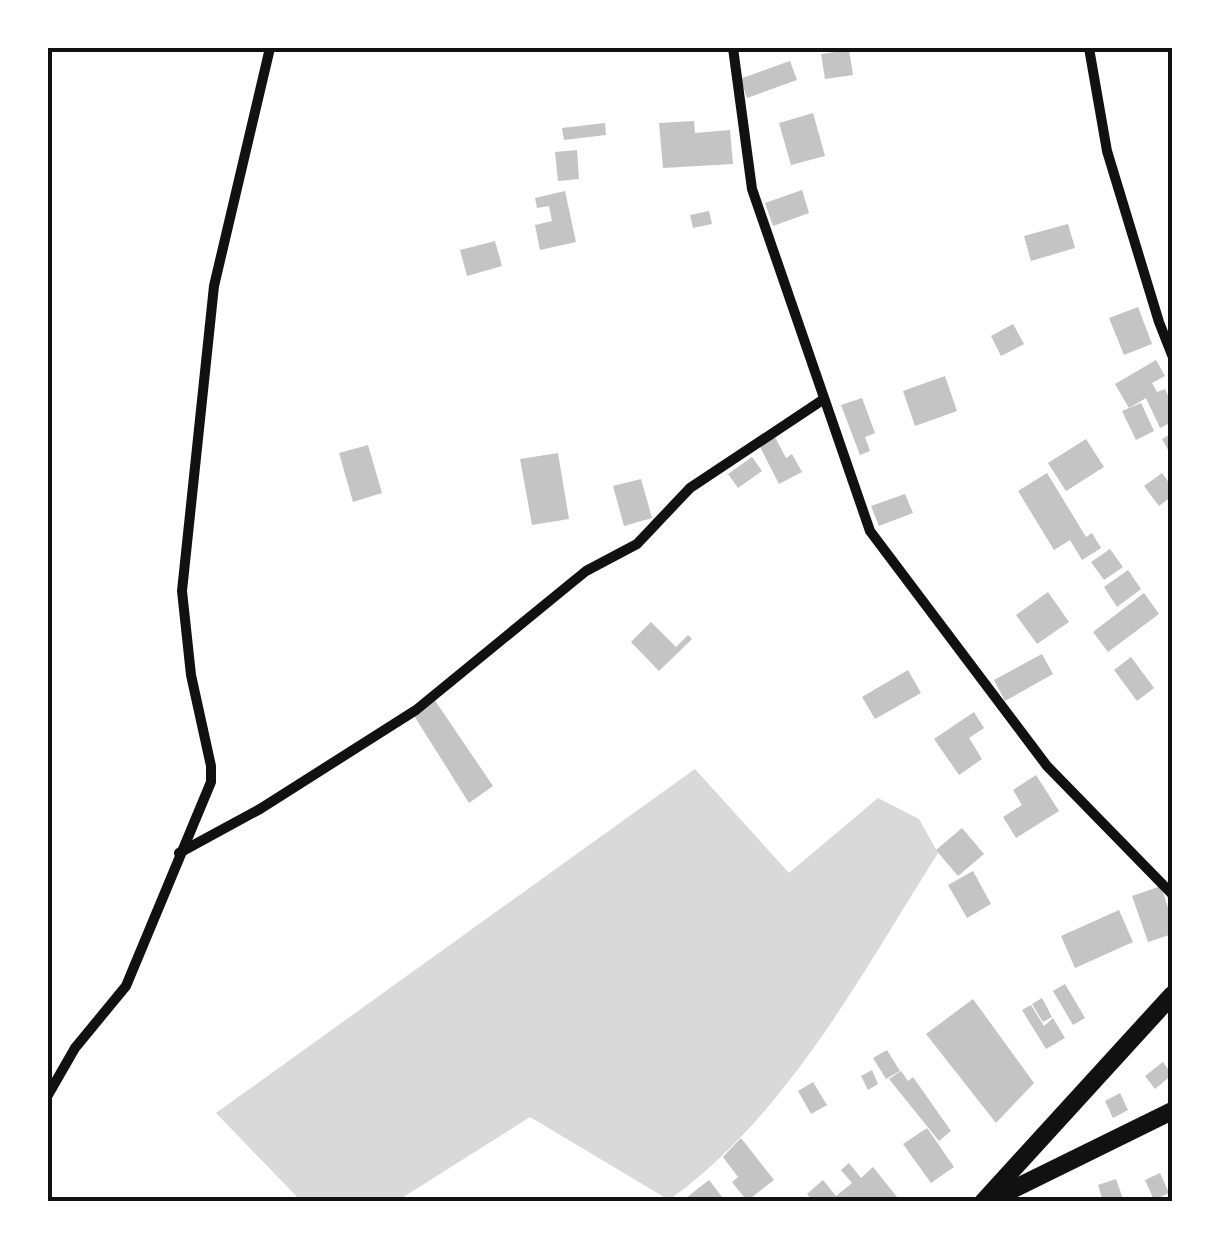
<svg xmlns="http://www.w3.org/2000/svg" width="1220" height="1249" viewBox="0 0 1220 1249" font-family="'PT Sans Narrow',sans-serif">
<rect width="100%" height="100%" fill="#fff"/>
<path fill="#d9d9d9" d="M695 769 789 873 878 798 919 819 938 853C860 976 789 1113 669 1200L530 1117 397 1201H301L216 1113Z"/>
<g fill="#c4c4c4">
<path d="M849 50 853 75 825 79 821 54Z"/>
<path d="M790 61 797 80 747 98 740 79Z"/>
<path d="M813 113 825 156 791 165 779 123Z"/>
<path d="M694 121 695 133 730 130 733 164 663 168 659 123Z"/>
<path d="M605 123 606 135 564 140 562 128Z"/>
<path d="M577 150 579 179 558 181 555 152Z"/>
<path d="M802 190 809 213 773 226 765 203Z"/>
<path d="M565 191 576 242 540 250 535 225 552 221 549 206 537 208 535 198Z"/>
<path d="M709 211 712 224 693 228 690 215Z"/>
<path d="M1068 224 1075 248 1031 261 1024 236Z"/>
<path d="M495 241 502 266 467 276 460 250Z"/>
<path d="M1138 307 1152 344 1124 355 1109 318Z"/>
<path d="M1013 324 1024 344 1001 356 991 336Z"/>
<path d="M1156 360 1165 376 1152 383 1157 392 1165 389 1172 404V422L1160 428 1146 398 1129 408 1115 384Z"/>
<path d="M945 376 957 411 915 426 903 391Z"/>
<path d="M862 398 875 433 865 437 870 451 860 455 841 405Z"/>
<path d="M1141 403 1154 431 1136 440 1122 411Z"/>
<path d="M1172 433V457L1162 439Z"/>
<path d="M775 437 786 458 792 454 802 472 779 484 759 445Z"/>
<path d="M1086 439 1104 467 1066 491 1048 463Z"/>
<path d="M368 445 382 493 353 502 339 453Z"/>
<path d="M558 453 569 519 532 525 520 459Z"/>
<path d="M752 457 762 471 738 488 728 474Z"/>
<path d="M1047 473 1086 537 1092 533 1101 548 1082 560 1070 540 1054 550 1018 491Z"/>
<path d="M1162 473 1172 487V496L1159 506 1144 486Z"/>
<path d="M641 479 652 518 624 526 613 486Z"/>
<path d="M905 494 913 513 879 526 871 506Z"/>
<path d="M1110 549 1123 567 1104 580 1091 562Z"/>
<path d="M1128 570 1141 589 1117 607 1104 587Z"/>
<path d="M1048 592 1069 622 1037 644 1016 615Z"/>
<path d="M1144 593 1159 614 1108 652 1093 632Z"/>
<path d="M651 622 676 647 688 635 692 639 659 671 631 642Z"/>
<path d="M1042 654 1053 674 1005 701 994 680Z"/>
<path d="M1131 657 1154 688 1137 701 1114 670Z"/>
<path d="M908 670 921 693 875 719 862 697Z"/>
<path d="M434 699 493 786 469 803 413 714Z"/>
<path d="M974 712 984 728 969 738 982 759 959 775 934 739Z"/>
<path d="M1036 775 1059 811 1016 838 1003 817 1022 805 1013 790Z"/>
<path d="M962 828 984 854 958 876 936 850Z"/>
<path d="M973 871 991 904 967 918 948 885Z"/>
<path d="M1161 886 1172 920V934L1148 942 1132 896Z"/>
<path d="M1119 910 1133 942 1075 968 1061 936Z"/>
<path d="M1065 984 1085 1018 1073 1025 1053 991Z"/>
<path d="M1042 998 1052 1017 1043 1022 1032 1004Z"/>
<path d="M973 999 1034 1083 996 1123 926 1034Z"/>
<path d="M1031 1005 1044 1026 1053 1018 1065 1038 1046 1049 1022 1010Z"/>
<path d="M887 1050 900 1071 886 1079 873 1058Z"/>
<path d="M1163 1062 1172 1075 1155 1089 1145 1076Z"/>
<path d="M872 1070 878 1084 868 1090 861 1076Z"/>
<path d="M901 1071 908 1081 913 1077 951 1131 939 1141 889 1079Z"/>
<path d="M813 1082 827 1105 811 1114 798 1091Z"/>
<path d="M1120 1093 1128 1110 1113 1118 1105 1101Z"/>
<path d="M927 1128 954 1167 931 1183 903 1144Z"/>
<path d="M741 1138 774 1180 747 1201 732 1182 738 1177 723 1157Z"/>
<path d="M849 1163 861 1178 873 1167 901 1202H814L807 1194 823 1180 836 1196 852 1183 841 1170Z"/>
<path d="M1160 1173 1169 1193 1154 1200 1145 1180Z"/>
<path d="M1116 1179 1124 1202H1103L1098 1185Z"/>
<path d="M709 1180 726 1202H689L686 1198Z"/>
</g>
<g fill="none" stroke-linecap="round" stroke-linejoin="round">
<g stroke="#111" stroke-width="10">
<path d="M733 48 752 189 870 531 1047 766 1172 894"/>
<path d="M1089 48 1107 151 1159 322 1172 355"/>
<path d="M179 853 260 809 416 710 586 571 637 544 690 488 824 399"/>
<path d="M48 1095 75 1048 126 986 211 782V766L191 675 182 591 214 286 270 48"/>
</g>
<g stroke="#111" stroke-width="18">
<path d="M989 1201 1172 1111"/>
<path d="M983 1202 1172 995"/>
</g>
</g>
<rect width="1220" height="1249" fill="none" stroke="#ffffff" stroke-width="100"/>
<rect x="50" y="50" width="1120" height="1149" fill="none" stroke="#111" stroke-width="4"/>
</svg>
